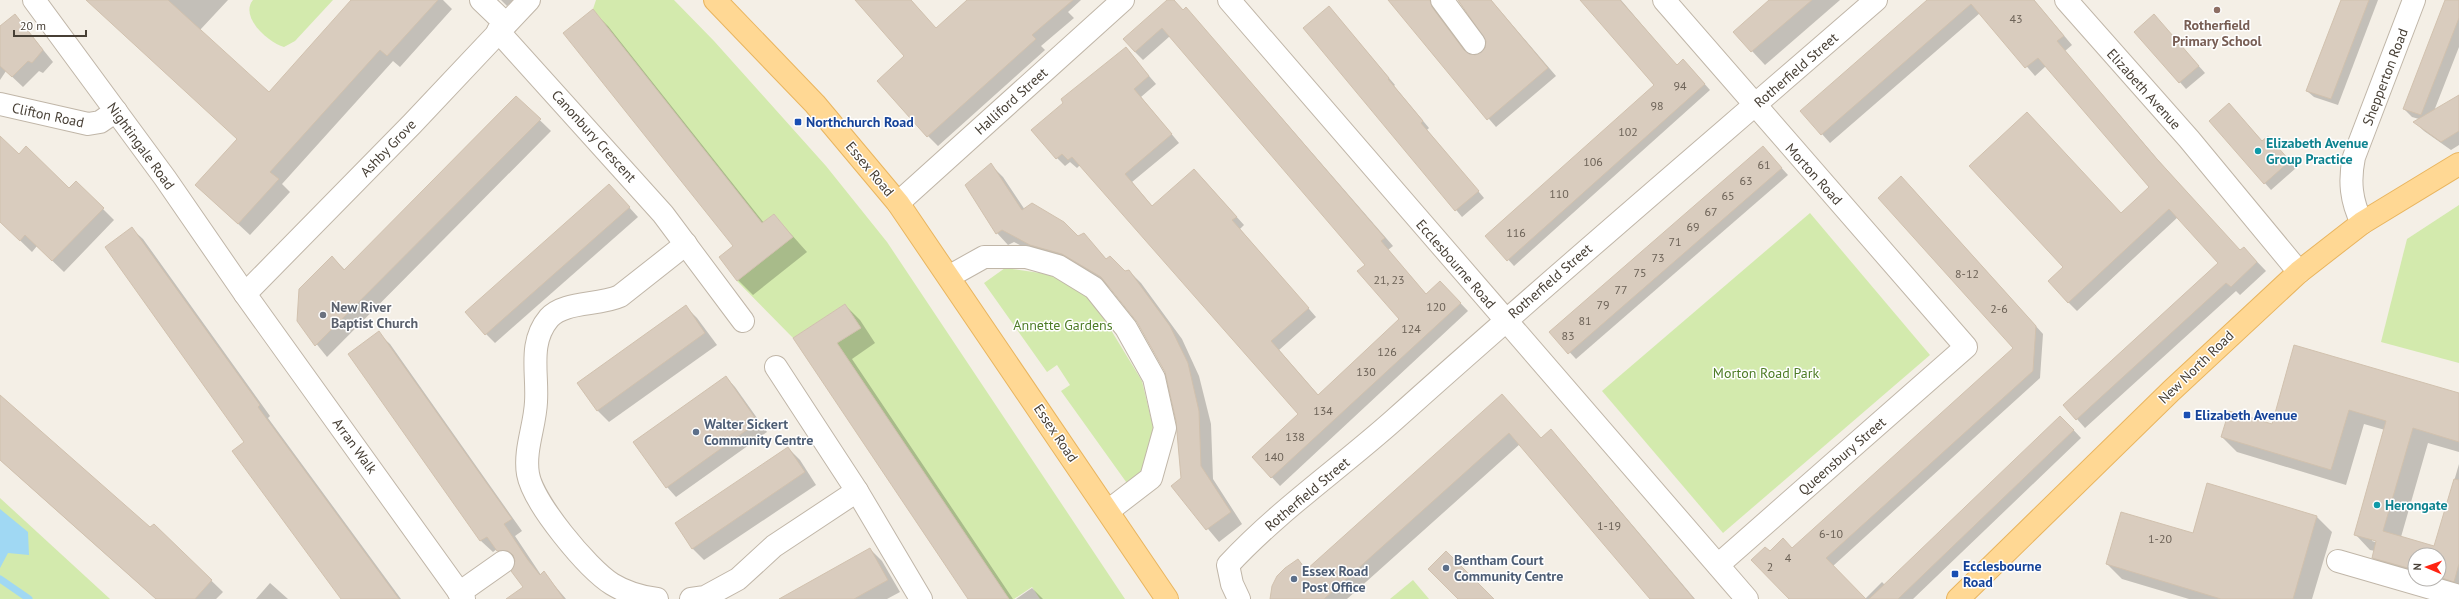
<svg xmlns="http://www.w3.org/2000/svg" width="2459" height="599" viewBox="0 0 2459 599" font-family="'PT Sans',sans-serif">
<rect width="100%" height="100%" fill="#f4efe6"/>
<g fill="#d3eaad">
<path d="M253 0H333L295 41 284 47C269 43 239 17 253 0Z"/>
<path d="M596 0H674L714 41 826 166 887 242 1125 599H1040L1032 587 1014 599H1009L837 343 861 328 845 304 793 338 737 281 793 237 774 214 762 223 593 9Z"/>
<path d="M2459 205V363L2381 342 2407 239Z"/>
<path d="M1810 213 1930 355 1723 533 1602 391Z"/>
<path d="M1005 268 1047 274 1089 294 1142 381 1153 427 1147 470 1129 486 1061 391 1070 385 1057 365 1047 372 984 283Z"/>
<path d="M0 498 110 599H0Z"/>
<path d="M1413 580 1429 599H1390Z"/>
</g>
<path fill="#a0d8f3" d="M0 509 28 532 29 555 8 553 0 568Z"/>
<g fill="#0003" fill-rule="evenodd">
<path d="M87 0H228L200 30 269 93 353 0H443L452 9 400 67 393 61 282 184 290 192 250 235 196 185 238 139Z"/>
<path d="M501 0H513L507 6Z"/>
<path d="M856 0H911L936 29 967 0H1081L1068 12 1074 18 1041 46 1045 50 938 146 928 136 906 56Z"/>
<path d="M1169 0H1173L1184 11 1194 17 1393 246 1388 250 1427 295 1448 290 1468 311 1280 486 1253 457 1299 414 1080 165 1077 168 1070 162 1065 166 1057 158 1126 49 1156 84 1141 97 1179 143 1132 182 1153 207 1202 178 1244 225 1240 229 1316 317 1279 350 1319 396 1400 320 1366 265 1170 36 1143 60 1135 52Z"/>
<path d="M1391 0H1428L1467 53 1475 57 1486 49 1485 36 1458 0H1491L1556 76 1496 127 1430 51Z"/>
<path d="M1581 0H1621L1677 66H1689L1710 90 1514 266 1487 236 1655 86Z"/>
<path d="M1771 0H1840L1765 65 1752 51Z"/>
<path d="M1929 0H2034L2072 45 2065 51 2165 168 2240 251 2244 248 2266 271 2240 295 2236 291 2085 428 2077 419 2219 263 2178 217 2077 311 2068 302 2121 214 2151 187 2046 66 2035 76 1980 13 1830 143 1822 134Z"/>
<path d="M2342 0H2378L2338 105 2314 97 2307 91Z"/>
<path d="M2446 0H2459V47L2434 111 2459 96V145L2451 150 2424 131 2415 122 2419 119 2412 117 2404 109Z"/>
<path d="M593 11 608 26 764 223 774 215 807 252 753 295 738 280 735 247Z"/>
<path d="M1335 14 1395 85 1394 86 1429 128 1427 130 1484 198 1462 217 1305 28Z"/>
<path d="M15 15 53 62 43 73 39 71 23 87 6 71 0 80V27Z"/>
<path d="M2160 22 2205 73 2186 89 2136 32Z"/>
<path d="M516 97 551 131 327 357 298 321 332 257 345 270Z"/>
<path d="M2235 111 2263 142 2274 144 2296 168 2271 190 2210 121Z"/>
<path d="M0 154 19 155 69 190 76 182 114 220 64 272 37 246 32 252 0 221Z"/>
<path d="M1769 154 1788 175 1576 359 1551 332Z"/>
<path d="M991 165 1003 177 1025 210 1078 237 1084 234 1107 260 1125 272 1129 271 1141 283 1182 339 1199 376 1211 424 1213 479 1242 524 1219 542 1172 486 1182 479 1178 422 1166 372 1138 321 1112 289 1074 266 1043 257 1014 242 1008 245 997 233Z"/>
<path d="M1909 185 2043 334 2040 378 1833 566 1865 599H1791L1769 552 1792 549 2015 348Z"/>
<path d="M618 195 638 217 495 343 486 334Z"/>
<path d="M132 229 143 239 270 416 268 418 401 599H342L246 442Z"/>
<path d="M845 305 860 320 875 343 852 359 1013 599H969L795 338Z"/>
<path d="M685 306 697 318 717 345 609 422 597 410Z"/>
<path d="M378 333 390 344 522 531 515 536 541 575 544 573 566 599H521L524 587 516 562H510L497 549 493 552 481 541 349 354Z"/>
<path d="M2295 346 2459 394V452L2428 443 2401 537 2435 547 2459 464V593L2388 573 2373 557 2375 551 2370 550 2355 534 2385 430 2364 424 2346 485 2237 452 2222 437 2273 425ZM2372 539 2381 542V544L2372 541ZM2415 555H2439V579H2415Z"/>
<path d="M726 377 735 387 767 432 676 497 667 487Z"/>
<path d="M1502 395 1541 438 1562 442 1695 599H1651L1520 444 1347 599H1272L1298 560 1307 570Z"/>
<path d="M0 396 150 529 154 525 223 592 216 599H156L0 460Z"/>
<path d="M2068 424 2081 438 1913 599H1865L1882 582 1885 585Z"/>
<path d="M788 448 800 460 816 485 704 560 692 548Z"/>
<path d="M2207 484 2317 517 2332 532 2312 599H2189L2122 579 2107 564 2193 534Z"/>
<path d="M870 549 882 561 900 592 887 599H781Z"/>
<path d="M270 583 288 599H256Z"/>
<path d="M1032 588 1043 599H1016Z"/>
</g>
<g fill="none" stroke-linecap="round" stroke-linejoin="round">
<path stroke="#a0d8f3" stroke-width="7" d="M0 579 29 599"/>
</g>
<g fill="#d9ccbe" stroke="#d1c1ae">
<path d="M86 0H168L269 92 351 0H438L387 56 380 50 270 172 279 179 238 224 195 185 237 139Z"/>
<path d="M855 0H911L936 28 967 0H1073L1032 35 1036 39 927 137 877 81 904 56Z"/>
<path d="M1167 0H1174L1183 10 1186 7 1385 238 1381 241 1426 294 1440 281 1461 303 1271 478 1252 457 1298 414 1072 157 1068 160 1062 154 1056 159 1031 130 1063 103 1061 99 1126 47 1149 76 1134 89 1172 134 1125 174 1152 206 1194 169 1237 217 1232 220 1309 308 1271 341 1318 395 1399 319 1357 271 1365 265 1162 28 1135 52 1123 39Z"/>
<path d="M1388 0H1430L1432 7 1464 50 1475 55 1485 48 1486 41 1458 0H1491L1548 68 1487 120Z"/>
<path d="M1580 0H1620L1677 65 1683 59 1705 84 1507 261 1485 236 1654 85Z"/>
<path d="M1769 0H1812L1751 52 1733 32Z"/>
<path d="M1927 0H2034L2064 36 2057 41 2156 158 2240 250 2244 247 2257 262 2231 287 2226 283 2076 420 2063 405 2218 263 2169 209 2068 303 2048 281 2063 267 1969 166 2027 112 2121 213 2149 187 2038 58 2025 68 1971 4 1821 135 1800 111Z"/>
<path d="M2341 0H2369L2331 99 2306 91Z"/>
<path d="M2445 0H2459V18L2421 115 2403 109Z"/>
<path d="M1329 6 1389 78 1388 79 1423 121 1421 123 1479 191 1455 211 1303 28Z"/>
<path d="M593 9 762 223 774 214 793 237 737 281 719 257 733 246 563 33Z"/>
<path d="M15 14 43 50 32 63 28 61 12 77 0 66V26Z"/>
<path d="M2154 14 2199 66 2179 83 2134 32Z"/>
<path d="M2459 95V131L2441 142 2413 122Z"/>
<path d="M516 96 541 119 315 346 297 321 299 289 332 256 344 270Z"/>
<path d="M2229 103 2262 141 2268 136 2290 161 2264 184 2209 121Z"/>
<path d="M0 136 19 154 26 146 69 188 76 181 104 208 52 261 25 235 20 241 0 222Z"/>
<path d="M1763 146 1782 168 1568 354 1549 332Z"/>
<path d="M991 163 1022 210 1032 203 1064 222 1078 236 1084 233 1106 259 1110 256 1125 271 1129 270 1170 326 1188 363 1199 411 1201 466 1231 512 1206 530 1171 486 1181 478 1176 421 1165 372 1137 322 1101 277 1062 254 1030 245 1002 230 996 234 965 185Z"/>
<path d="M1901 176 2036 326 2033 371 1826 558 1866 599H1789L1751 560 1765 547 1770 551 1783 538 1792 548 2013 348 1878 198Z"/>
<path d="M609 184 630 207 485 335 465 312Z"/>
<path d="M132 227 260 405 258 407 399 599H341L232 451 244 442 105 247Z"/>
<path d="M845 304 861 328 837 343 1009 599H968L793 338Z"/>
<path d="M686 305 705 333 597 411 577 383Z"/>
<path d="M379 331 512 519 504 524 528 560 540 575 544 571 564 599H506L523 587 511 571 515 561 513 555 508 551H497L487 537 480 541 348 354Z"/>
<path d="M2294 345 2459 393V442L2413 428 2383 531 2434 546 2454 479 2459 480V564L2454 582 2439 577V555H2415V570L2372 558 2376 541 2354 535 2386 421 2349 410 2331 470 2221 437 2229 411 2272 424Z"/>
<path d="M726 376 758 422 666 488 633 442Z"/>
<path d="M1502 394 1541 438 1551 429 1694 599H1650L1509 433 1324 599H1270L1272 586 1277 576 1285 568 1298 559 1306 570Z"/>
<path d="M0 395 150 527 154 524 212 580 195 599H156L0 460Z"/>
<path d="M2060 416 2074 430 1898 599H1869Z"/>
<path d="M788 447 805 472 692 549 675 523Z"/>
<path d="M2207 483 2317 516 2293 599H2221L2106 564 2121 512 2193 533Z"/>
<path d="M870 548 888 580 854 599H779Z"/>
<path d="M1446 551 1494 599H1458L1428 569Z"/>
</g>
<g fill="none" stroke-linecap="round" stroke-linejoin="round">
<g stroke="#c0b6a8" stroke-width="24">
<g id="minor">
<path d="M34 0 165 178 245 294 464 599"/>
<path d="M481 0 506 24"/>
<path d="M1229 0 1747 599"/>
<path d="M1442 0 1474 43"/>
<path d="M1664 0 1966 347 1718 565"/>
<path d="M2066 0 2189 139 2299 272"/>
<path d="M498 31 663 214 743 321"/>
<path d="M0 104 88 124 100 122 116 111"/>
<path d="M898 203 1123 0"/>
<path d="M2362 223C2351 201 2349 181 2354 157L2414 0"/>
<path d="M950 276 984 257H1026L1058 266 1094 288 1126 328 1154 378 1165 428 1151 478 1108 511"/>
<path d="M245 294 412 124 529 0"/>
<path d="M776 367 857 491 921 599"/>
<path d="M2338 561 2459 596"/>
<path d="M459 593 503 562"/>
<path d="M657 599C642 597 625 592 612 584 587 568 533 503 528 474 524 450 535 426 536 402 538 373 528 343 549 318 564 301 598 306 620 296L686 244"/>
<path d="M691 599 705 597 738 579 774 546 857 491"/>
<path d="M1239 599 1232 584 1228 565C1278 511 1339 469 1394 420 1552 278 1715 140 1876 0"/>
</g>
</g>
<g stroke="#e9b55f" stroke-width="24">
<g id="major">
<path d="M715 0 815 104 898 203 1167 599"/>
<path d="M1958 599 2171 391 2299 272 2362 223 2459 164"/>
</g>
</g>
<use href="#minor" stroke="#fff" stroke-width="22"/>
<use href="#major" stroke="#ffd894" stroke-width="22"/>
</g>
<circle fill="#8d6e63" stroke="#fff" stroke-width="1.5" cx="2217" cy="10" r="4"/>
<g fill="#1a4fb4" stroke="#fff" stroke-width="1.5">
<rect x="794" y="118" width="8" height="8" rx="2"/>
<rect x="2183" y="411" width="8" height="8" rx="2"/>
<rect x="1951" y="570" width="8" height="8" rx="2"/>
</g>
<g fill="#0f9aa8" stroke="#fff" stroke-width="1.5">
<circle cx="2258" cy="151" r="4"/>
<circle cx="2377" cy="505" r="4"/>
</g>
<circle fill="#6b7280" stroke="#fff" stroke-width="1.5" cx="323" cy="315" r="4"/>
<g fill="#5c6f8a" stroke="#fff" stroke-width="1.5">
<circle cx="696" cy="432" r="4"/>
<circle cx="1446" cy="568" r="4"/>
<circle cx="1294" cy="579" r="4"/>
</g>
<g text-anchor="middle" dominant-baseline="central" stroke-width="3" stroke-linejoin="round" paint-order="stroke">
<g font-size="12" fill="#6c6257">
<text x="2016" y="18">43</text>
<text x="1680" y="85">94</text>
<text x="1657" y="105">98</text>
<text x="1628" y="131">102</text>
<text x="1593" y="161">106</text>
<text x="1764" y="164">61</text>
<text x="1746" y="180">63</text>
<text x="1559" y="193">110</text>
<text x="1728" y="195">65</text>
<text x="1711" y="211">67</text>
<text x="1693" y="226">69</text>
<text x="1516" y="232">116</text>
<text x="1675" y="241">71</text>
<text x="1658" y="257">73</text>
<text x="1640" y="272">75</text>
<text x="1967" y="273">8-12</text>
<text x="1389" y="279">21, 23</text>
<text x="1621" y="289">77</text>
<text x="1603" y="304">79</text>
<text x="1436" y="306">120</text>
<text x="1999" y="308">2-6</text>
<text x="1585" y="320">81</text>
<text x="1411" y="328">124</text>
<text x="1568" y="335">83</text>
<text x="1387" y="351">126</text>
<text x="1366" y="371">130</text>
<text x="1323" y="410">134</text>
<text x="1295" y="436">138</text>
<text x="1274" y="456">140</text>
<text x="1609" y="525">1-19</text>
<text x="1831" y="533">6-10</text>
<text x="2160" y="538">1-20</text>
<text x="1788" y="557">4</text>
<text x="1770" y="566">2</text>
</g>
<g font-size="14" font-weight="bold" fill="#785e54" stroke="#fff">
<text x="2217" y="25">Rotherfield<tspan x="2217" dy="16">Primary School</tspan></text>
</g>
<g font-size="14" fill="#473f35" stroke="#fff">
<text transform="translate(1796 70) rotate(-41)">Rotherfield Street</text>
<text transform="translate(2385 77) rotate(-69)">Shepperton Road</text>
<text transform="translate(2144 89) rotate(48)">Elizabeth Avenue</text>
<text transform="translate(1011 101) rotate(-42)">Halliford Street</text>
<text transform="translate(48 115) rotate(12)">Clifton Road</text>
<text transform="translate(594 136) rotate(48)">Canonbury Crescent</text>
<text transform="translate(141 146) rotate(54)">Nightingale Road</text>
<text transform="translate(388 148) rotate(-46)">Ashby Grove</text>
<text transform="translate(870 169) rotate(50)">Essex Road</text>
<text transform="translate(1814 174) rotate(48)">Morton Road</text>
<text transform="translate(1456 264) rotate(49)">Ecclesbourne Road</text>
<text transform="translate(1550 281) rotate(-41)">Rotherfield Street</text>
<text transform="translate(2196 367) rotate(-44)">New North Road</text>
<text transform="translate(1056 433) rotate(56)">Essex Road</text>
<text transform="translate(355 446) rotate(54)">Arran Walk</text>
<text transform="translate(1842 456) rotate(-41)">Queensbury Street</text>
<text transform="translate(1307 494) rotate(-40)">Rotherfield Street</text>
</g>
<g font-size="14" font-weight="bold" fill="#164399" stroke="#fff" text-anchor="start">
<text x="806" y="122">Northchurch Road</text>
<text x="2195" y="415">Elizabeth Avenue</text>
<text x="1963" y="566">Ecclesbourne<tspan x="1963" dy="16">Road</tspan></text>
</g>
<g font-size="14" font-weight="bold" fill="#0d838f" stroke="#fff" text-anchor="start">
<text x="2266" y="143">Elizabeth Avenue<tspan x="2266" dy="16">Group Practice</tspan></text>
<text x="2385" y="505">Herongate</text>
</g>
<g font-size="14" font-weight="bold" fill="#5b616d" stroke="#fff" text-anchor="start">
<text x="331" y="307">New River<tspan x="331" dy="16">Baptist Church</tspan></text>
</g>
<g font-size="14" fill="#4d7c26" stroke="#fff">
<text x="1063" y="325">Annette Gardens</text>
<text x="1766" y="373">Morton Road Park</text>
</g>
<g font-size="14" font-weight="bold" fill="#4e5e75" stroke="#fff" text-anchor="start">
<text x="704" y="424">Walter Sickert<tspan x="704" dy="16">Community Centre</tspan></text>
<text x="1454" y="560">Bentham Court<tspan x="1454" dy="16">Community Centre</tspan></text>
<text x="1302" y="571">Essex Road<tspan x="1302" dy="16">Post Office</tspan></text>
</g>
</g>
<g transform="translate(2427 567) rotate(272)"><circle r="19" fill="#ffffff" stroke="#b5b2ae"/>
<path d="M0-3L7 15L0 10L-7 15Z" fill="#ff2412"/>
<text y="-6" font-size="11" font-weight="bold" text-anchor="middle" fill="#473f35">N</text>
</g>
<path d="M14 30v6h72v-6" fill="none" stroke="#473f35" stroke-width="2"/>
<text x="20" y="30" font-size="12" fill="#473f35" stroke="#ffffff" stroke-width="3" paint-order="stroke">20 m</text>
</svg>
